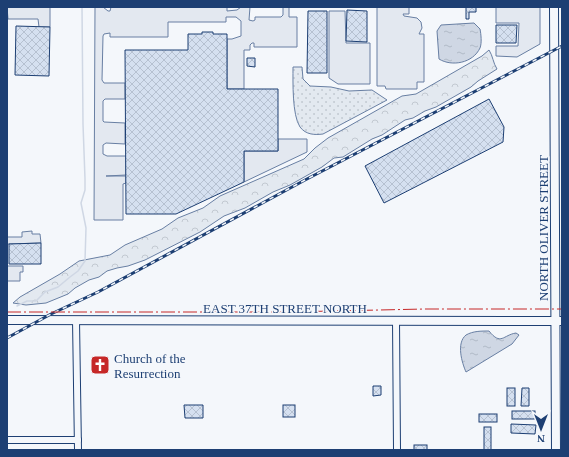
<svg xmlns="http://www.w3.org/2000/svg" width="569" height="457" viewBox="0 0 569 457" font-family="Georgia,serif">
<defs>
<pattern id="grass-dots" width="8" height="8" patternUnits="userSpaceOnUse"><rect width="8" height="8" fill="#e3e9f0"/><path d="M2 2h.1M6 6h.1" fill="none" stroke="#c2c9d1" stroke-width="1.8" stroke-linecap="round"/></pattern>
<pattern id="forest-crowns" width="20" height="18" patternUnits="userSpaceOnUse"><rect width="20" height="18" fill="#e3e9f0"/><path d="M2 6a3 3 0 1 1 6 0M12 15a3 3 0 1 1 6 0" fill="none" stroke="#c2c9d1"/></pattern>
<pattern id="water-ripples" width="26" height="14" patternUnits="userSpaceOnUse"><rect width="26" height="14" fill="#cfd7e4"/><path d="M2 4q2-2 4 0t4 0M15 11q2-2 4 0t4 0" fill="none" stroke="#b1bac7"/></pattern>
<pattern id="building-cross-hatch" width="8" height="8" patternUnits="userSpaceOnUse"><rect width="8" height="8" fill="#d5e0f0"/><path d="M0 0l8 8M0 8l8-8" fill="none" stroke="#b6c1d1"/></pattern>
</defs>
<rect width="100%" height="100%" fill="#f4f7fb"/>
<path fill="url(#grass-dots)" stroke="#687fa3" d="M293 67H302L303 79 310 86 331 87 349 91 372 90 387 100 323 134C315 135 306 135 300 127 292 115 293 82 293 67Z"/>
<path fill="url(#forest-crowns)" stroke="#687fa3" d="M489 50C493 56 493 63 497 69L478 81 471 87 436 107 425 111 413 118 405 120 382 135 372 139 343 157 334 158 322 167 290 185 273 192 245 208 224 216 200 232 145 260 128 266 117 268 107 271 99 277 89 280 75 288 68 294 46 303 26 305 13 303 20 297 60 274 79 261 110 255 125 245 162 229 178 218 203 208 220 196 304 159 315 148 328 138 402 96 416 94 423 90 482 56Z"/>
<g fill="#e3e8f0" stroke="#687fa3">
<path d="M7 7H50V27H39L38 19H8Z"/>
<path d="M95 7H103L108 11H110L111 7H227V11L237 10 241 7H250L249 20 253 21 255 20V17H281L283 15V7H289V17H297V47H254V43H252L250 45V50H244V89H227V39H232L241 36V21L236 17H226V22H168V37H110V33L104 34 103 36 102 80 104 83H125V99H105L103 101V121L104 122 125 123V144L106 143 103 145V154L107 156H126V175L106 176H126V183L123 184V220H94Z"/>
<path d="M377 7H409V14H403L404 16 417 18 421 22 422 28 419 34H424V82H417V89H386L385 86H377Z"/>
<path d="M496 7H540V44L517 57 496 56V46H518L519 23H496Z"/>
<path d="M329 11H345L346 43H370V84H338L329 78Z"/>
<path d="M278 139H307V152L244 182V151H278Z"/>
<path d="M32 231V234H40L41 243 7 244V237H22V232Z"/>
<path d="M7 266H23V272H20V281H7Z"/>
</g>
<g fill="url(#water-ripples)" stroke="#687fa3">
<path d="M474 23 480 29C481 34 482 43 480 48 473 63 452 67 439 59L437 31 441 25Z"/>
<path d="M489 331C501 346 503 335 516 333L519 335 512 344 466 372C462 363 456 343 466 335 473 331 481 331 489 331Z"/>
</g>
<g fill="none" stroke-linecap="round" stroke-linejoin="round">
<path stroke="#cfd7e4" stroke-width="1.5" d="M17 306 27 301H36L45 292 58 287 70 277 78 271 85 261 86 228 81 203 85 190V179L83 124 82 7"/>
</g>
<g fill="url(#building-cross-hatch)" stroke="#1d3f73">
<path d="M466 7H476V12H469V19H466Z"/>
<path d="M347 10 367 11V42L346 41Z"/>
<path d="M308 11H327V73H307Z"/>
<path d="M496 25H517L516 43H496Z"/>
<path d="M16 26 50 27 49 76 15 75Z"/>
<path d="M202 32H213V34H227V89H278V151H244V182L176 214H126L125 50H188V34H202Z"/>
<path d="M247 58H255V67L247 66Z"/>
<path d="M489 99 504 127 503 142 384 203 365 166Z"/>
<path d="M41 243V264H9V244Z"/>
<path d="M373 386H381V395L373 396Z"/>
<rect x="507" y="388" width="8" height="18"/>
<path d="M522 388H529V406H521Z"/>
<path d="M184 405H203V418H185Z"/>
<rect x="283" y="405" width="12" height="12"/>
<rect x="512" y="411" width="23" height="8"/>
<rect x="479" y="414" width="18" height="8"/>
<path d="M511 424 536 425 535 434 511 433Z"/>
<rect x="484" y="427" width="7" height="23"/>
<rect x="414" y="445" width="13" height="5"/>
</g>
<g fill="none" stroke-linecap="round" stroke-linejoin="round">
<g stroke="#1d3f73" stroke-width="8">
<g id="minor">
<path d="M76 320 78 450"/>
<path d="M396 320 397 450"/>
<path d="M7 440H78"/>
</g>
</g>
<g stroke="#1d3f73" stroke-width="10">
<g id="major">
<path d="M554 7 556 450"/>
<path d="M7 320 562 321"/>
</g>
</g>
<use href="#minor" stroke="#f4f7fb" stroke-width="6"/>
<use href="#major" stroke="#f4f7fb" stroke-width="8"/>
<g stroke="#1d3f73" stroke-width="3">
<path id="rail" d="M7 338 51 314 98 292 305 180 562 46"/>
</g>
<use href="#rail" stroke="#f4f7fb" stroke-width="1.5" stroke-dasharray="4.5" stroke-linecap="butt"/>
<path stroke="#c62828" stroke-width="1" stroke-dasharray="14 3 2 3" stroke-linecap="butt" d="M7 312H287L425 309H562"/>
</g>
<defs>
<g id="church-square" transform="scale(1)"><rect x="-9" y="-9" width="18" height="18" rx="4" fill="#c62828" stroke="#f4f7fb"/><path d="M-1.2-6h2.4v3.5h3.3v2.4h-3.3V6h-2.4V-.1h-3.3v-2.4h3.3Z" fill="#fff"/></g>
</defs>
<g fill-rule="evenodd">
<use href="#church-square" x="100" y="365"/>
</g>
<g text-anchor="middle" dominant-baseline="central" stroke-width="3" stroke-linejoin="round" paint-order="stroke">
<g font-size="13" fill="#1d3f73" stroke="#f4f7fb">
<text transform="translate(543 228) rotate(-90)">NORTH OLIVER STREET</text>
<text x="285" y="308">EAST 37TH STREET NORTH</text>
</g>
<g font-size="13" fill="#1d3f73" stroke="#f4f7fb" text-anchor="start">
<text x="114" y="358">Church of the<tspan x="114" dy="15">Resurrection</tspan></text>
</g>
</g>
<rect width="569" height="457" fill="none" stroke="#1d3f73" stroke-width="16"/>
<g transform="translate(541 429) rotate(180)" stroke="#f4f7fb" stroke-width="3" paint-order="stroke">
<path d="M0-3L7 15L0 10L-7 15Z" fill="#1d3f73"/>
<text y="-6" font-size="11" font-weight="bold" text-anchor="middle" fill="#1d3f73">N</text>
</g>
</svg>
